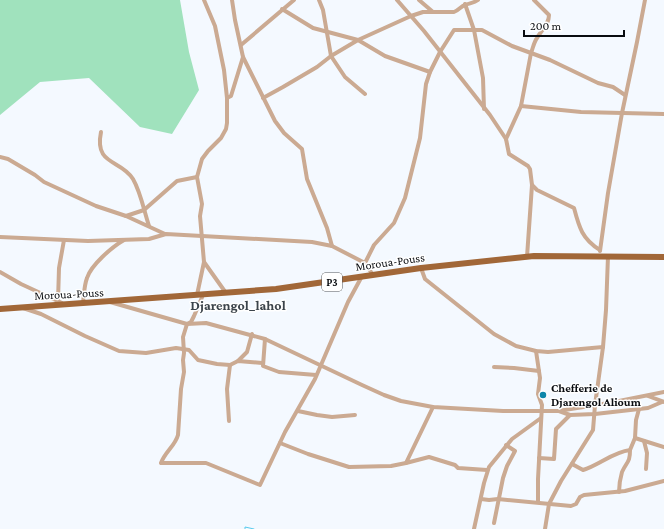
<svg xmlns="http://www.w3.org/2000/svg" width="664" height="529" viewBox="0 0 664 529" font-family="'Crimson Pro',serif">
<rect width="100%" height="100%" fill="#f4f9ff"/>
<path fill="#a0e2bd" d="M0 0H180L189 52 199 90 172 134 140 127 89 78 40 82 0 115Z"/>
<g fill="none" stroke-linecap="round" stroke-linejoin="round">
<path stroke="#56caed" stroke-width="1" d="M245 529V527L254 529"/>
<g stroke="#cbaa92" stroke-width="4">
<path d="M232 0 235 20 243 57 275 121 284 133 302 149 307 179 327 228 332 246"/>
<path d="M319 0 323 10 331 56 345 77 365 94"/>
<path d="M397 0 424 31 490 115 506 139 509 154 528 166 530 169 532 185 537 190 574 208C579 227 582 239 600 250"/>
<path d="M419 0 433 12"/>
<path d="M465 4 474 30H482L512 46 550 60 598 83 613 87 625 95"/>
<path d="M282 9 313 28 358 40 385 56 430 72"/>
<path d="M241 45 294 0"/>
<path d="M227 98 231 96 243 57"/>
<path d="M263 98 283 87 317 67 331 56 358 40 411 16 423 12H454C459 10 461 6 465 5 470 3 474 3 478 0"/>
<path d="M521 106 581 112 664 114"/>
<path d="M101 132C94 166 121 159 133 179 141 193 144 211 149 226"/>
<path d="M506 139 521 106 531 53C533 48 534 42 537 38 541 30 549 25 549 15L534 0"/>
<path d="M0 157 8 159 35 175 44 182 96 206 126 216 165 234"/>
<path d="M126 216 144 210 177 181 197 177"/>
<path d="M0 237 88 241 149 239 166 234 312 242 332 246 365 263 373 275"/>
<path d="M600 251 608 193 622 113 637 42 645 0"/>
<path d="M527 257 532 185"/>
<path d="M204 262 226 293"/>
<path d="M365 263 374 245 394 223 405 198 420 138 426 84 430 72 440 52 454 30H474L483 78 484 109"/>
<path d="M421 268 425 279 494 334 516 346 536 351 548 352 603 347"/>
<path d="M0 272 21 284 62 303"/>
<path d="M197 295 204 262 200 216 202 204 197 177 202 159 208 151 221 138 226 129 227 123V98L224 70 215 26 204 0"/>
<path d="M203 295 194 316 191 322 187 324 183 337 184 353 183 360 184 372 181 389 178 435C175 446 165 452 161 463H206L260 485 285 432 315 379 348 302 361 278"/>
<path d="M58 301 59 268 64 240"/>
<path d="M110 302 187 324 206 323 265 339 362 385 384 395 401 401 433 407 503 411H558L609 403 664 392"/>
<path d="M83 303C84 295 84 286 87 278 91 265 112 247 124 240"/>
<path d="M23 308 41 314 85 336 119 351 146 353 176 348 189 350 198 360 217 364 230 365 238 361 262 363"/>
<path d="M265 339 263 366 279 372 316 375"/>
<path d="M536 351 540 378 538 394 542 405 538 479V502"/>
<path d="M238 361 247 352 252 334"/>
<path d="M494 367 514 368 539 371"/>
<path d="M648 396 664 402"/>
<path d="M298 411 317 415 332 417 355 415"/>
<path d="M559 411 570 415 595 414 648 408 662 402"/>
<path d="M229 421 227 389 230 365"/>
<path d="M635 438 664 447"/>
<path d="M644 441 647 453 646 469"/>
<path d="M280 443 308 454 349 467 391 466 406 463 429 457 455 465 458 468 487 470"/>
<path d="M539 458 554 459 556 429 570 415"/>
<path d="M406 463 433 407"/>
<path d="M572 464 583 470C599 465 613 452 630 450L635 438 636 420 639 409"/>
<path d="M619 492C619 485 620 479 622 472 627 461 630 463 630 450"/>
<path d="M481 499 489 500 498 499 571 506 576 504 580 497 584 495 625 491 664 481"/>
<path d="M494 523 503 478 507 466 515 451 506 445"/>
<path d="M474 529 484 483 489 467 512 439 541 418"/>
<path d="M545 529 549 504 561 481 593 430 595 405 603 347 606 310 608 256"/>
</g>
<path stroke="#a16738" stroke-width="6" d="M0 309 276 289 421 268 534 256 664 257"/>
</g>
<circle fill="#0d86aa" stroke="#fff" stroke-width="1.5" cx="543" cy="395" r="4"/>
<g text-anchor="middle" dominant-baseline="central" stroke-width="3" stroke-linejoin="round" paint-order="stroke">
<rect fill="#fff" stroke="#535558" stroke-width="1" x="322" y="273" width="20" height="18" rx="3"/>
<g font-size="11" font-weight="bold" fill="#090c10">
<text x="332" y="282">P3</text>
</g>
<g font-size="12" fill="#090c10" stroke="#fff">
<text transform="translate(390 262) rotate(-8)">Moroua-Pouss</text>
<text transform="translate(69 294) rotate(-3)">Moroua-Pouss</text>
</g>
<g font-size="12" font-weight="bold" fill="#090c10" stroke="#fff" text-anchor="start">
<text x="551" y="388">Chefferie de<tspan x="551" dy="14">Djarengol Alioum</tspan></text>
</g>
<g font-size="14" font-weight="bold" fill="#3c444b" stroke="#fff">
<text x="238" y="305">Djarengol_lahol</text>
</g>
</g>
<path d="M524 30v6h100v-6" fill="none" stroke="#090c10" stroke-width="2"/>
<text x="530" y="30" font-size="12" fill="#090c10" stroke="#ffffff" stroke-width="3" paint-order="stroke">200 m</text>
</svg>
